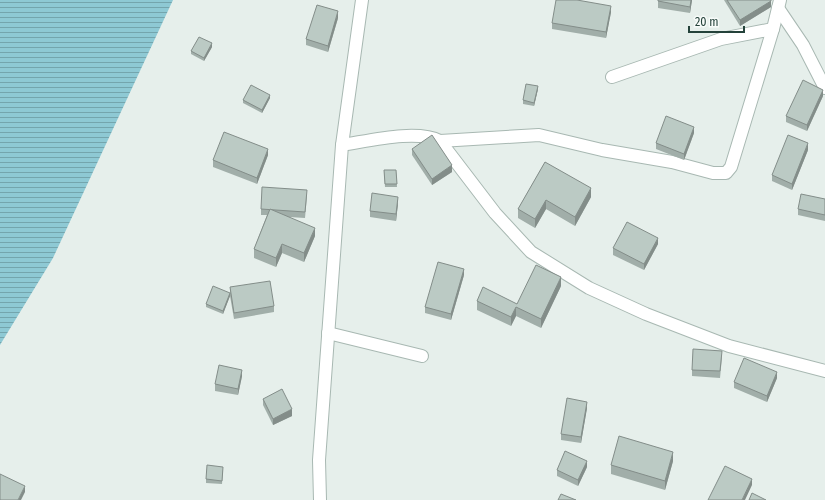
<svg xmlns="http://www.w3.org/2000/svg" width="825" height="500" viewBox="0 0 825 500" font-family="'Fira Sans Condensed',sans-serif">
<defs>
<pattern id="water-rules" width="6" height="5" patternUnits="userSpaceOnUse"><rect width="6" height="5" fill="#8ec9d4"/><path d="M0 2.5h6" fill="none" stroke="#74a5ad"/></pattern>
</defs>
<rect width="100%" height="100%" fill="#e6efeb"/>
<path fill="url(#water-rules)" d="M0 0H173L53 258 0 345Z"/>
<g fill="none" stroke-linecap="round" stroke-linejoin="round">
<g stroke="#a8b8b2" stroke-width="14">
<g id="minor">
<path d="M778 8 803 45 825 88"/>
<path d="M612 77 721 39 773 29"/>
<path d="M440 141 539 135 602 150 672 162 713 173H726L731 167 773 29 780 0"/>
<path d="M342 145C369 141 416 129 440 141L495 213 531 252 589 288 646 314 729 346 825 371"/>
<path d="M328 333 422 356"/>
<path d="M320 500 319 460 342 145 362 0"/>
</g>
</g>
<use href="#minor" stroke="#fff" stroke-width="12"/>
</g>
<g fill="#a1aea9">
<path d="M658 0H692L690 13 658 8Z"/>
<path d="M724 0H771V7L740 26Z"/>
<path d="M611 12 606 38 552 29V23Z"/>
<path d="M338 18 328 52 306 45V39Z"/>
<path d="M212 47 204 61 191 54V51Z"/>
<path d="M538 89 534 106 523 104V100Z"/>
<path d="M823 96 807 131 786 122V116Z"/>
<path d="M270 98 262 113 243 103V100Z"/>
<path d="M694 133 684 160 656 149V143Z"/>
<path d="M412 149 452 172 432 185 412 155Z"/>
<path d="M808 150 792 190 772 181V175Z"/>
<path d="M268 155 257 184 213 167V160Z"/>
<path d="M545 162 591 197 575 226 546 209 535 228 518 218V209Z"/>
<path d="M384 170H396L397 187H385Z"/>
<path d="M307 196 305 218 289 217 315 236 304 262 282 253 276 267 254 258V249L267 215H261V209Z"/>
<path d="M825 199V221L798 215V209Z"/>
<path d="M398 203 396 221 370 217V211Z"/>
<path d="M658 244 644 270 613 255V248Z"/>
<path d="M464 275 451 320 425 313V307Z"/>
<path d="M561 286 541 328 516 316 511 326 477 310V301L517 304Z"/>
<path d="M230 287 274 306V312L234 319 230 296 223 314 206 307V304L230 293Z"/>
<path d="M722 357 720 378 692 376V370Z"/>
<path d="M242 376 238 395 215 391V384Z"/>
<path d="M777 378 767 402 734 388V382Z"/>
<path d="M263 399 292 416 273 425 263 405Z"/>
<path d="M587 408 581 443 561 440V434Z"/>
<path d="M673 461 665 490 611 474V465Z"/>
<path d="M587 467 578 486 557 476V470Z"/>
<path d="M223 470 222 484 206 483V479Z"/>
</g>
<g fill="#838d89">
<path d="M691 0H692L690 13V7Z"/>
<path d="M771 1V7L740 26V20Z"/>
<path d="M611 6V12L606 38V32Z"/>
<path d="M338 11V18L328 52V46Z"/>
<path d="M212 43V47L204 61V58Z"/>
<path d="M538 86V89L534 106V103Z"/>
<path d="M823 90V96L807 131V125Z"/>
<path d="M270 95V98L262 113V110Z"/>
<path d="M694 127V133L684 160V154Z"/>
<path d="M808 143V150L792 190V184Z"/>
<path d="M268 149V155L257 184V178Z"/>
<path d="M452 165V172L432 185V179Z"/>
<path d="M591 188V197L575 226V217Z"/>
<path d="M398 197V203L396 221V214Z"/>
<path d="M546 200V209L535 228V219Z"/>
<path d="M315 228V236L304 262V253Z"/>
<path d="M658 238V244L644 270V264Z"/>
<path d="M282 244V253L276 267V258Z"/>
<path d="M464 269V275L451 320V314Z"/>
<path d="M561 277V286L541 328V319Z"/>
<path d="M230 293V296L223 314V311Z"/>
<path d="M516 307V316L511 326V317Z"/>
<path d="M242 370V376L238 395V389Z"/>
<path d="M777 372V378L767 402V396Z"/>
<path d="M587 402V408L581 443V437Z"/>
<path d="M292 409V416L273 425V419Z"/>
<path d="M673 452V461L665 490V481Z"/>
<path d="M587 461V467L578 486V480Z"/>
<path d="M752 479V485L745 500H742Z"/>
<path d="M25 486V492L21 500H18Z"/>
</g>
<g fill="#bbcac4" stroke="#838d89">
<path d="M556 0H577L611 6 606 32 552 23Z"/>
<path d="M658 0H691L690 7 658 1Z"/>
<path d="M727 0H771V1L740 20Z"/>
<path d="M317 5 338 11 328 46 306 39Z"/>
<path d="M199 37 212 43 204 58 191 51Z"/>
<path d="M803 80 823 90 807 125 786 116Z"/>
<path d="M526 84 538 86 534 103 523 100Z"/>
<path d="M251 85 270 95 262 110 243 100Z"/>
<path d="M666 116 694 127 684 154 656 143Z"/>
<path d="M224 132 268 149 257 178 213 160Z"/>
<path d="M432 135 452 165 432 179 412 149Z"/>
<path d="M788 135 808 143 792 184 772 175Z"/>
<path d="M545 162 591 188 575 217 546 200 535 219 518 209Z"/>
<path d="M384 170H396L397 184H385Z"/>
<path d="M262 187 307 190 305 212 261 209Z"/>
<path d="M372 193 398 197 396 214 370 211Z"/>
<path d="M801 194 825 199V215L798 209Z"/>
<path d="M270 209 315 228 304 253 282 244 276 258 254 249Z"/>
<path d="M627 222 658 238 644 264 613 248Z"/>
<path d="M438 262 464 269 451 314 425 307Z"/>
<path d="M536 265 561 277 541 319 516 307 511 317 477 301 483 287 517 304Z"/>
<path d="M270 281 274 306 234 313 230 287Z"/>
<path d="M213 286 230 293 223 311 206 304Z"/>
<path d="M693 349 722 351 720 371 692 370Z"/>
<path d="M744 358 777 372 767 396 734 382Z"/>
<path d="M219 365 242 370 238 389 215 384Z"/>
<path d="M282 389 292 409 273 419 263 399Z"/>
<path d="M567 398 587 402 581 437 561 434Z"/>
<path d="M619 436 673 452 665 481 611 465Z"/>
<path d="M565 451 587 461 578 480 557 470Z"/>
<path d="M207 465 223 467 222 481 206 479Z"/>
<path d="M725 466 752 479 742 500H708Z"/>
<path d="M0 474 25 486 18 500H0Z"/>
<path d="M752 493 766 500H749Z"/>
<path d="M561 494 576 500H558Z"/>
</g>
<path d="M689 26v6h55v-6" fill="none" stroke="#24423a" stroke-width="2"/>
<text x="695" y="26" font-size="12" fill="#24423a" stroke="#f7fbf9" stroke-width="3" paint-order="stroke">20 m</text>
</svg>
